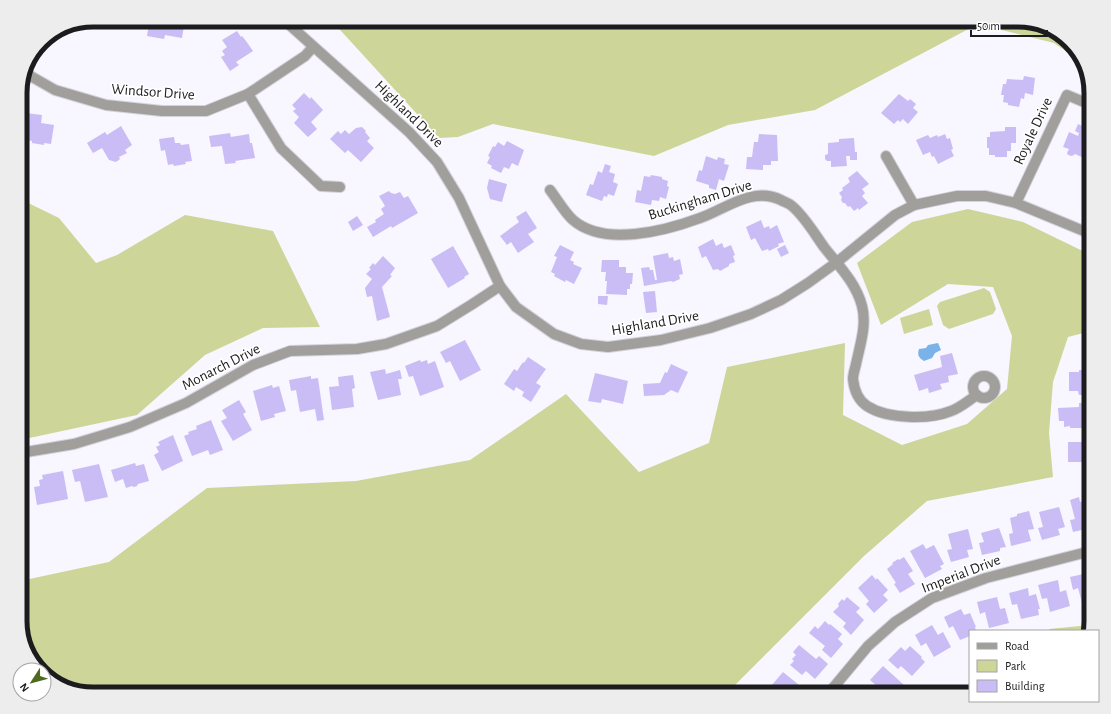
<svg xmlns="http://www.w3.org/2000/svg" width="1111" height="714" viewBox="0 0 1111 714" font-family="'Alegreya Sans',sans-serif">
<rect width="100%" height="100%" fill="#f8f6fe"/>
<g fill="#cdd698">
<path d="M331 20H1018L1058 32 1081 57 1083 63 1054 43 978 24 815 110 728 125 654 156 493 124 458 137 439 138Z"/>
<path d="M20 199 59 218 96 263 117 255 185 215 273 231 320 327 263 328 205 355 137 415 20 440Z"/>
<path d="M968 209 1023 222 1091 255V331L1068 337 1053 382 1049 433 1053 477 927 501 864 556 726 694H93L53 682 44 673V670H42L30 657 20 626V581L109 562 207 488 356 481 470 460 566 394 639 472 709 443 727 367 845 343 843 415 902 445 967 424 1007 389 1012 336 993 287 948 284 881 325 857 263 912 222Z"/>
<path d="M984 288 990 292 996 309 993 314 949 329 943 325 937 306 940 302Z"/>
<path d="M929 309 933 325 904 334 900 318Z"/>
<path d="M1090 625 1088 631H1050L1049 629Z"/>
</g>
<path fill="#79b3ea" d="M938 343 941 350 935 353 932 358 924 361C919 358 917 355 919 349L926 348 928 345Z"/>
<g fill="#cabdf6">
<path d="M157 20H185L182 38 165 35 164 39 147 36 149 24 156 25Z"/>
<path d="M237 31 241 37 242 36 246 41 253 51 236 62 239 65 230 71 221 57 225 55 222 51 227 47 222 40Z"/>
<path d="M1024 76 1035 78 1033 95 1025 93 1024 99 1021 98 1019 107 1008 105V103L1003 102 1004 95H1001L1003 84H1006L1007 79 1023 80Z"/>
<path d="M304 93 310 99 311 97 323 110 311 122 317 129 308 137 294 123 299 117 293 111 296 109 292 105Z"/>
<path d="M899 94 908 101 910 99 916 104 913 108 918 112 908 124 903 119 900 122 898 120 894 124 881 113Z"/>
<path d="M25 113 42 115 41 123 54 125 51 144 44 143V145L32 143V141L26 140 28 125 24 124Z"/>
<path d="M1078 124 1085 127 1084 129 1091 132V148L1086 159 1075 154 1072 156 1068 155 1067 153 1069 149 1063 147 1069 132 1078 136 1079 133 1075 131Z"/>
<path d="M121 126 132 145 125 150 127 153 119 157 120 159 116 162 109 160 102 148 93 153 87 143 105 132 107 135Z"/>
<path d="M362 127 366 131 365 132 370 138 367 141 374 148 361 162 348 150 345 153 330 139 338 131 341 134 345 130 349 134 356 128Z"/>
<path d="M1005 127H1016V143H1011V151H1007V157H995V155H989V148H987V137H990V132L1005 131Z"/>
<path d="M230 133 231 137 249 134 250 143H252L255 158 235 161 236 163 225 164 222 146 211 147 209 136Z"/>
<path d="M759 134 777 135 778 161H771V165H763V170L746 169 747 157H752L754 142H758Z"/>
<path d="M945 134 947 139 950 138 953 149 951 150 954 156 938 164 934 156 932 157 930 152 923 155 916 140 928 135 930 138 937 135 938 137Z"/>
<path d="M174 137 175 143H180L181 145 189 144 192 161 185 162 186 164 174 166 173 164 168 165 165 150 161 151 159 139Z"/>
<path d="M854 138 855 152H857V160H850V156H846L847 166 831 167V161H827L825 159V155L828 154V143L839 142V139Z"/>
<path d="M507 141 524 150 518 166 512 163 509 169 504 167 501 173 491 168 492 166 487 163 490 157 488 156 493 146 495 147 498 142 504 146Z"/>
<path d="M706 156 717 160 718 157 725 159 724 164 729 165 724 181 719 179 716 190 709 188V185L696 181 699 170 702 171Z"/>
<path d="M605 164 611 166 609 172 615 174 613 182 618 184 614 196 608 194 607 197 604 196 602 201 586 195 590 184 593 185 598 171 602 173Z"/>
<path d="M857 171 869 184 862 189 865 193 862 196 868 203 859 210 858 208 854 211 850 206 848 207 845 203H843L841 200 842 197 839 193 843 190 842 188 850 182 848 178Z"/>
<path d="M651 175 662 177V179L668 181 667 186 669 187 666 199 660 197 659 201 652 200 651 205 635 202 637 190 641 191 644 176 650 177Z"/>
<path d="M489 179 507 184 502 202 490 199 487 188Z"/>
<path d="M389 191 391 193 395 194 400 192 404 198 408 196 418 213 392 228 391 226 373 237 367 227 376 222 375 220 384 214 381 209 385 206 379 196Z"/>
<path d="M526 211 537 228 528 234 534 242 518 253 511 242 507 245 500 236 519 222 516 217Z"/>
<path d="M357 216 363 225 353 231 348 222Z"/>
<path d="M761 220 764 228 769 226 770 229 777 225 784 242 778 244 779 246 769 251 768 249 762 251 755 238 751 240 746 227Z"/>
<path d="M713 239 716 246 722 243 724 248 731 245 735 255 733 256 735 262 729 264V266L720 271 718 269 713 270 706 256 702 258 698 247Z"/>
<path d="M560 245 574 252 570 260 574 262 573 264 582 268 574 284 566 280 565 282 554 276 555 274 551 272 557 257 554 256Z"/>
<path d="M785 245 789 253 781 257 777 249Z"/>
<path d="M453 246 469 274 464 277 465 278 448 288 431 259Z"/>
<path d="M668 253 669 258 673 257 674 261 680 259 683 274 679 275 680 279 673 282 671 281 644 286 641 268 649 267 650 270H653L655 280H657L653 256Z"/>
<path d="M383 256 395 268 390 275 392 276 382 287 390 317 377 321 372 296 367 297 365 288 372 279 366 274 371 269 369 268 373 263 375 265Z"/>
<path d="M602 260H619V267H626V273H633L632 284H630V289H627V295L606 294 607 281H605L606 272H601Z"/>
<path d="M655 291 657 312 646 313 643 292Z"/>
<path d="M598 296H608L607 305 598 304Z"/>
<path d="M465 340 481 370 460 381 450 361 446 363 440 352Z"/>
<path d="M952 353 958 374 948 376 949 382 940 384 942 389 929 393 928 388 919 391 914 375 942 367 940 356Z"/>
<path d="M528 357 546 369 536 383 541 386 531 402 522 396 524 392 516 387 514 391 504 384 514 369 517 371 523 362 524 363Z"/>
<path d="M420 360 421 362 427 360 428 364 435 361 444 387 420 396 413 376 409 377 405 366Z"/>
<path d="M671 364 688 372 678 393 671 390 664 395 644 396 643 384 660 383 665 372 667 373Z"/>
<path d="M385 369 386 374 400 370 402 379H398L401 395 378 400 370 372Z"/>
<path d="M1079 370H1088V376H1091V395H1079L1078 391H1069V372H1079Z"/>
<path d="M595 373 628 381 623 404 602 399 601 403 588 401Z"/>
<path d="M353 375 355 388 352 389 354 407 332 410 329 387 339 386 338 377Z"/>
<path d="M311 376V379L318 378 324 420 317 421 315 409 300 412 296 390 291 391 289 380Z"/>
<path d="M272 385 273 388 279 386 286 411 274 414 275 417 261 421 253 391Z"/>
<path d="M239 400 246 412 243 414 252 430 233 441 221 421 227 418 222 410Z"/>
<path d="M1091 402V422H1085V428H1070V426L1064 427V421H1059L1058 408 1079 407V403Z"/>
<path d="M211 420 223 450 210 455 208 450 192 456 184 436 189 434 188 432 197 429 196 426Z"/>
<path d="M173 435 183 461 162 471 154 455 159 452 156 447 160 445 158 442Z"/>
<path d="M1083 436H1091V456H1084V462H1068V442H1083Z"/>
<path d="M135 463 136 466 144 464 149 481 138 484 137 486 134 487 132 486 126 488 123 479 115 482 111 470Z"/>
<path d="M99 464 108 497 85 502 80 481 75 482 72 470Z"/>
<path d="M63 471 68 499 37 505 34 487 40 486 39 480 43 479 42 475Z"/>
<path d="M25 476 28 508 20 509V477Z"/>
<path d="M1079 497 1080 502 1091 499V515L1089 516 1091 528 1073 532 1070 520 1075 519 1070 500Z"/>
<path d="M1059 507 1065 527 1058 529 1060 535 1042 540 1038 528 1043 527 1039 512Z"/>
<path d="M1029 511 1034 529 1028 530 1031 541 1011 546 1009 534 1013 533 1010 518 1017 516V514Z"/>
<path d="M999 528 1006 547 1000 548V551L982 555 979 543 984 542 981 533Z"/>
<path d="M968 529 973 549 967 550 969 557 951 562 947 550 952 549 948 534Z"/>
<path d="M923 544 926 549 934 545 944 564 940 566 942 569 925 578 910 551Z"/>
<path d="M904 557 913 571 908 574 915 584 900 593 894 584 896 583 887 569 893 564 892 563 898 559 899 560Z"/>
<path d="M1088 573 1091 579V601L1082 603 1078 588 1073 590 1070 577Z"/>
<path d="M872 575 876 580 877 578 888 590 883 595 888 600 874 613 866 604 869 601 858 588Z"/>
<path d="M1058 580 1060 592 1066 590 1070 606 1050 612 1047 598 1042 599 1038 585Z"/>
<path d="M1028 588 1029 596 1036 594 1040 609H1038L1039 615 1021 619 1017 604 1012 605 1009 593Z"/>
<path d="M847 597 860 608 856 612 864 620 851 635 843 627 846 623 833 612 839 606 838 604 842 599 844 601Z"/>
<path d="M997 597 1000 609 1005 608 1009 623 989 628 985 612 980 614 977 602Z"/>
<path d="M961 609 964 615 970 613 976 627H975L976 631H970V636L960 640 953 626 949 628 944 617Z"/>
<path d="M825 621 829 625 830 624 842 634 838 639 843 644 831 658 822 650 825 646 809 633 815 626 818 629Z"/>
<path d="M932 625 938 635 943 632 951 647 934 657 926 643 921 646 915 635Z"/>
<path d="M799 645 816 659 819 656 828 664 815 679 806 671 802 675 790 665 794 661 792 659 796 655 793 652Z"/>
<path d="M910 646 922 657 921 658 925 662 912 676 901 666 898 669 888 660 901 647 905 651Z"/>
<path d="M883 666 904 685 896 694H876L875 693 879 688 870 680Z"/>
<path d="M783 672 799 685 796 688 802 692 800 694H782L771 686Z"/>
</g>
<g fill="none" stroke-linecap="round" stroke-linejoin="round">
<g stroke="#d5d3da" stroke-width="12">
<g id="minor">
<path d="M284 20 409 132 437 162 459 198 500 286 516 307 554 334 581 344 608 347 661 340 710 328 751 314 781 300 808 283 837 262 895 215 914 205 957 196H986L1016 203 1091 234"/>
<path d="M27 74 55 90 106 105 162 111H206L248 94 305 56 313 47"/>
<path d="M248 94 281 148 321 186 340 187"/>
<path d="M886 156 914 205"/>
<path d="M550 190C557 199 565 213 573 220 604 247 665 231 700 218 726 209 752 186 781 200 784 202 789 203 792 206 805 217 814 233 824 247 839 266 856 283 862 306 867 325 860 345 856 364 855 369 853 374 853 379 854 389 858 400 867 406 887 419 929 420 951 411 960 408 969 400 977 395"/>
<path d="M1016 203 1067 95 1091 105"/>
<circle cx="984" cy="387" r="11"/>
<path d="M20 453 74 444 130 427 186 403 253 365 290 351 357 349 386 344 437 326 471 305 500 286"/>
<path d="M828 694 868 646 895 622 932 598 986 578 1091 551"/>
</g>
</g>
<use href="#minor" stroke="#a09f9c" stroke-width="10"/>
</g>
<g text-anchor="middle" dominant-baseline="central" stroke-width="3.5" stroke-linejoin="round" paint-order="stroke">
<g font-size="15" fill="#1c1b1e" stroke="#fff">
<text transform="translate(153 92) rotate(4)">Windsor Drive</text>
<text transform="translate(409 114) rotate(44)">Highland Drive</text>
<text transform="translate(1033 131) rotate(-65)">Royale Drive</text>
<text transform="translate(700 200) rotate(-17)">Buckingham Drive</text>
<text transform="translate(655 323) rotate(-10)">Highland Drive</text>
<text transform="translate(221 367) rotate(-27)">Monarch Drive</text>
<text transform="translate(961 574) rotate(-21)">Imperial Drive</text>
</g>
</g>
<path d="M0 0H1111V714H0ZM93 27H1018A66 66 0 0 1 1084 93V621A66 66 0 0 1 1018 687H93A66 66 0 0 1 27 621V93A66 66 0 0 1 93 27Z" fill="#ededed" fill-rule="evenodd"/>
<path fill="none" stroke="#1c1b1e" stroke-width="5" d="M93 27H1018A66 66 0 0 1 1084 93V621A66 66 0 0 1 1018 687H93A66 66 0 0 1 27 621V93A66 66 0 0 1 93 27Z"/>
<rect x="969" y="630" width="130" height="72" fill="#ffffff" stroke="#a4a4a5"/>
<rect x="977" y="643" width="20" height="6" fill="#a09f9c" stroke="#a4a4a5"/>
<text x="1005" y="650" font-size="12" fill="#1c1b1e">Road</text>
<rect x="977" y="660" width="20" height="12" fill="#cdd698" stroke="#a4a4a5"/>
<text x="1005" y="670" font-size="12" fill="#1c1b1e">Park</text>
<rect x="977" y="680" width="20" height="12" fill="#cabdf6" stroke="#a4a4a5"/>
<text x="1005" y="690" font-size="12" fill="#1c1b1e">Building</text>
<g transform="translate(32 682) rotate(234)"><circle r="19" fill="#ffffff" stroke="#a4a4a5"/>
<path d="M0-3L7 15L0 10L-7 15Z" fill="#4d6a1d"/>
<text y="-6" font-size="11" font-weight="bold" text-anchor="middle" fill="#1c1b1e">N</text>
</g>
<path d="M971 30v6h76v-6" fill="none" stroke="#1c1b1e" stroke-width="2"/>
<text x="977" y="30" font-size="12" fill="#1c1b1e" stroke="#ffffff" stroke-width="3" paint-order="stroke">50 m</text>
</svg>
